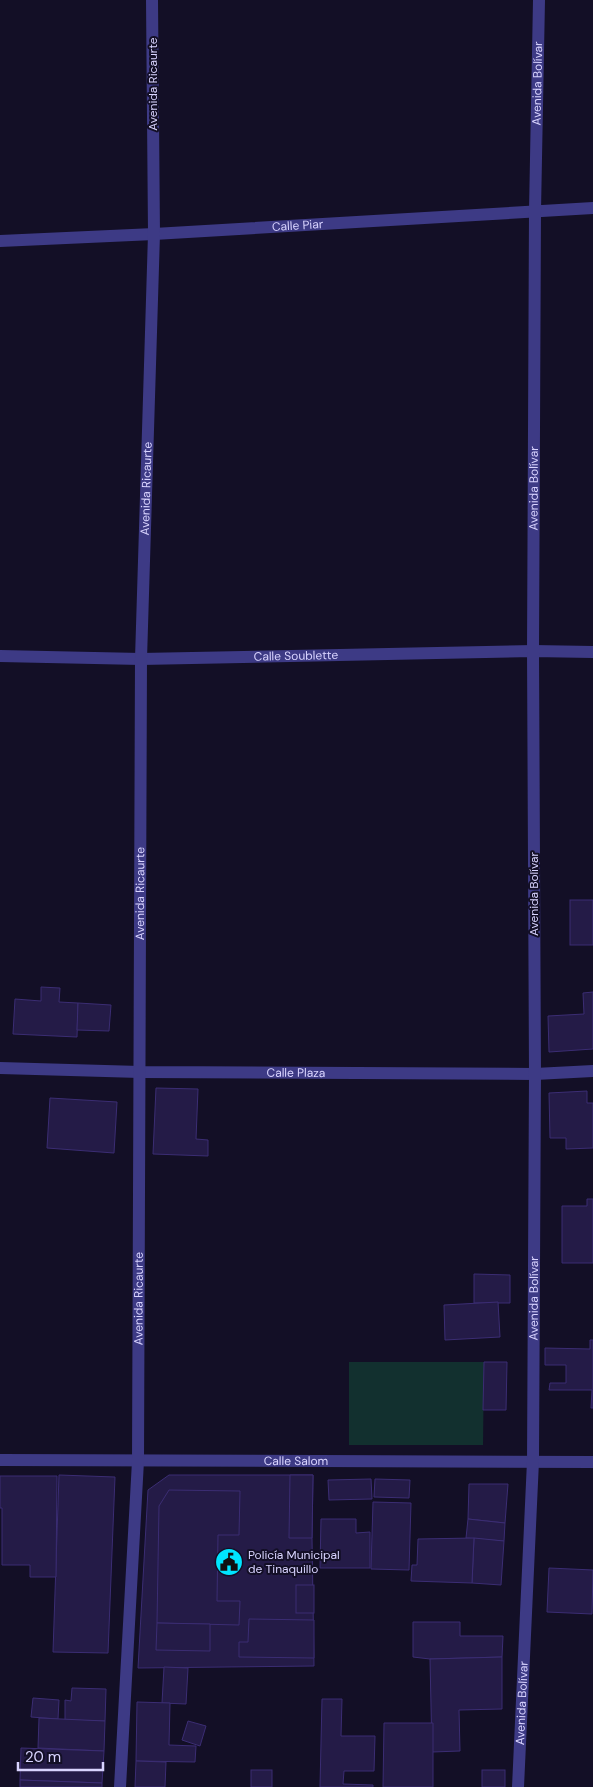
<svg xmlns="http://www.w3.org/2000/svg" width="593" height="1787" viewBox="0 0 593 1787" font-family="'DM Sans',sans-serif">
<rect width="100%" height="100%" fill="#130f26"/>
<path fill="#12302f" d="M349 1362H484L483 1445H349Z"/>
<g fill="#241b47" stroke="#3b2d73">
<rect x="570" y="900" width="23" height="45"/>
<path d="M41 987 60 988 59 1002 78 1003 77 1037 13 1034 15 999 41 1001Z"/>
<path d="M593 992V1049L549 1052 548 1016 584 1014 583 993Z"/>
<path d="M78 1003 111 1005 109 1031 77 1030Z"/>
<path d="M156 1088 198 1089 196 1139 208 1140V1156L153 1154Z"/>
<path d="M587 1091V1103H593V1148L566 1149V1138H550L549 1093Z"/>
<path d="M50 1098 117 1102 114 1153 47 1148Z"/>
<path d="M587 1199H593V1263H562V1206H587Z"/>
<path d="M474 1274 510 1275V1303H474Z"/>
<path d="M498 1302 500 1337 445 1340 444 1305Z"/>
<path d="M590 1340H593V1408H591L592 1390H549L550 1383H566V1365H545V1348L590 1349Z"/>
<path d="M484 1362H507L506 1410H483Z"/>
<path d="M59 1475 115 1477 108 1653 53 1652Z"/>
<path d="M169 1475H313L312 1538 314 1666 138 1668 148 1490Z"/>
<path d="M290 1475H313L312 1538H289Z"/>
<path d="M0 1476H57L56 1577H30V1565H2V1508H0Z"/>
<path d="M371 1479 372 1499 329 1500 328 1480Z"/>
<path d="M375 1479 410 1480 409 1498 374 1497Z"/>
<path d="M469 1484H508L505 1523 468 1519Z"/>
<path d="M169 1490 240 1491 239 1535H218L217 1601H240L239 1625 157 1623 159 1506Z"/>
<path d="M373 1502 411 1503 409 1570 371 1569Z"/>
<path d="M321 1519H356V1533L370 1532V1568H320Z"/>
<path d="M468 1519 505 1523 504 1541 466 1538Z"/>
<path d="M474 1538 504 1541 501 1585 472 1583Z"/>
<path d="M474 1538 472 1583 411 1581 412 1565H417L418 1539Z"/>
<path d="M549 1568 593 1570 592 1614 547 1612Z"/>
<rect x="296" y="1585" width="18" height="28"/>
<path d="M249 1619 314 1620V1658L239 1657V1642H248Z"/>
<path d="M413 1622H460V1636H503L502 1657 430 1659 413 1657Z"/>
<path d="M157 1623 210 1624V1651L156 1650Z"/>
<path d="M502 1657V1709L459 1710 460 1751 432 1752 430 1659Z"/>
<path d="M164 1667 188 1668 186 1704 162 1703Z"/>
<path d="M72 1688 106 1689 105 1721 65 1720V1700L71 1701Z"/>
<path d="M33 1698 59 1700 58 1719 31 1717Z"/>
<path d="M322 1699H342L341 1736H375L374 1771H344L343 1784 373 1785V1787H320Z"/>
<path d="M137 1702 170 1703 169 1745 196 1746 195 1762 136 1761Z"/>
<path d="M39 1718 105 1721 104 1751 38 1748Z"/>
<path d="M188 1721 206 1726 200 1746 182 1740Z"/>
<path d="M384 1723H433V1787H383Z"/>
<path d="M21 1748 104 1751 102 1783 20 1780Z"/>
<path d="M136 1761 166 1762 165 1787H135Z"/>
<rect x="251" y="1770" width="21" height="17"/>
<rect x="482" y="1770" width="23" height="17"/>
<path d="M20 1780 102 1783V1787H20Z"/>
</g>
<g fill="none" stroke-linecap="round" stroke-linejoin="round">
<g stroke="#3d3a85" stroke-width="12">
<path id="s1" d="M0 241 154 234 593 208"/>
<path id="s2" d="M0 656 141 659 533 651 593 652"/>
<path id="s3" d="M0 1068 140 1072 535 1074 593 1071"/>
<path id="s4" d="M0 1460 593 1462"/>
<path id="s5" d="M120 1787 138 1461 141 659 154 234 152 0"/>
<path id="s6" d="M518 1787 533 1461 535 1074 533 651 535 211 539 0"/>
</g>
</g>
<defs>
<g id="civic-disc" transform="scale(1.4375)"><circle r="9.5" fill="#00e5ff" stroke="#130f26"/><path d="M-.6-6.5H3V-4.5H.6V-3L4-1V1h2V6H-6V1h2V-1L-.6-3ZM-1.2 2.5V6h2.4V2.5Z" fill="#111"/></g>
</defs>
<g fill-rule="evenodd">
<use href="#civic-disc" x="229" y="1562"/>
</g>
<g text-anchor="middle" dominant-baseline="central" stroke-width="4" stroke-linejoin="round" paint-order="stroke">
<g font-size="12" fill="#d9d4ff" stroke="#130f26">
<text transform="translate(153 84) rotate(-90)">Avenida Ricaurte</text>
<text stroke="none"><textPath href="#s6" startOffset="1704">Avenida Bolívar</textPath></text>
<text stroke="none"><textPath href="#s1" startOffset="298">Calle Piar</textPath></text>
<text stroke="none"><textPath href="#s5" startOffset="1299">Avenida Ricaurte</textPath></text>
<text stroke="none"><textPath href="#s6" startOffset="1299">Avenida Bolívar</textPath></text>
<text stroke="none"><textPath href="#s2" startOffset="296">Calle Soublette</textPath></text>
<text stroke="none"><textPath href="#s5" startOffset="894">Avenida Ricaurte</textPath></text>
<text transform="translate(534 894) rotate(-90)">Avenida Bolívar</text>
<text stroke="none"><textPath href="#s3" startOffset="296">Calle Plaza</textPath></text>
<text stroke="none"><textPath href="#s5" startOffset="489">Avenida Ricaurte</textPath></text>
<text stroke="none"><textPath href="#s6" startOffset="489">Avenida Bolívar</textPath></text>
<text stroke="none"><textPath href="#s4" startOffset="296">Calle Salom</textPath></text>
<text stroke="none"><textPath href="#s6" startOffset="84">Avenida Bolívar</textPath></text>
</g>
<g font-size="12" fill="#d9d4ff" stroke="#130f26" text-anchor="start">
<text x="248" y="1555">Policía Municipal<tspan x="248" dy="14">de Tinaquillo</tspan></text>
</g>
</g>
<path d="M18 1762v8h85v-8" fill="none" stroke="#d9d4ff" stroke-width="2.5"/>
<text x="25" y="1762" font-size="15" fill="#d9d4ff" stroke="#130f26" stroke-width="4" paint-order="stroke">20 m</text>
</svg>
